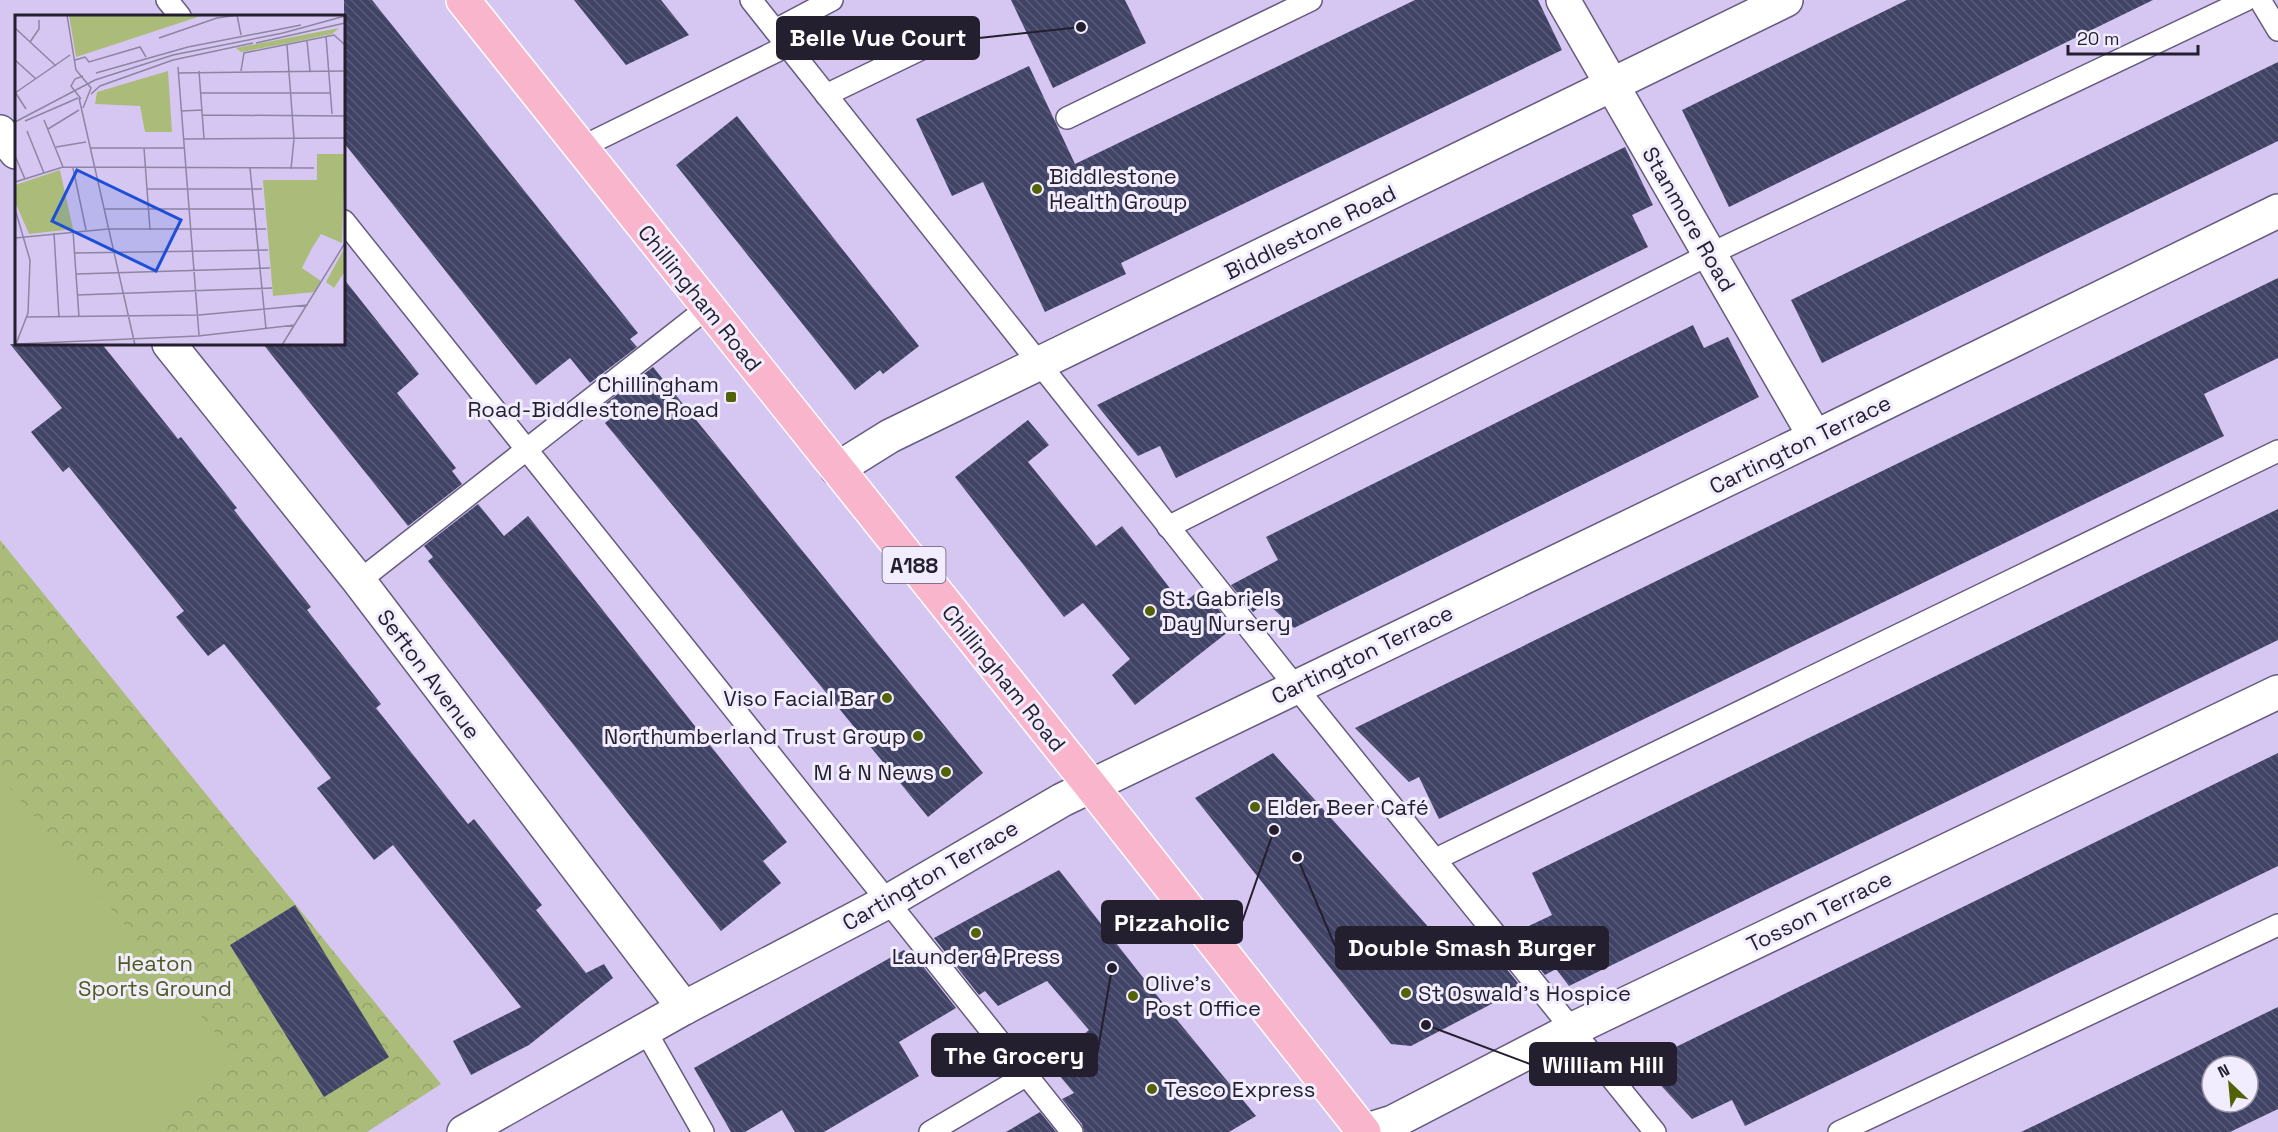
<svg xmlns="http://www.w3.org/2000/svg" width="2278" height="1132" viewBox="0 0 2278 1132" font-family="'Space Grotesk',sans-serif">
<defs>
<pattern id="park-crowns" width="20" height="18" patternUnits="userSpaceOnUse" patternTransform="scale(1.5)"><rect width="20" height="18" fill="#abbc7a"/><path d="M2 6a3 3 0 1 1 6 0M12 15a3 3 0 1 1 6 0" fill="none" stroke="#93a16a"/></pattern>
<pattern id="building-back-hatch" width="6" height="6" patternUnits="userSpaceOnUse" patternTransform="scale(1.5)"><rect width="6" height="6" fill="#404365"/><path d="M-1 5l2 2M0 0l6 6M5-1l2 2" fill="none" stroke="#595b77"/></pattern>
</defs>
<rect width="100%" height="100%" fill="#d5c7f1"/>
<path fill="url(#park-crowns)" d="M0 540 441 1084 367 1132H0Z"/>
<path fill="#abbc7a" d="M0 776 237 1059 150 1132H0Z"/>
<g fill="url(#building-back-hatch)" fill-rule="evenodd">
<path d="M344 0H372L638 333 630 339 637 347 590 383 570 358 536 385 344 143Z"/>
<path d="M574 0H661L689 35 626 65Z"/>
<path d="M1011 0H1125L1146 43 1053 88Z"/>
<path d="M1415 0H1538L1562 50 1121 263 1126 274 1045 312 983 182 952 196 916 119 1029 66 1075 164Z"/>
<path d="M1907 0H2153L1729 207 1682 110Z"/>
<path d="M2278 62V141L1822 363 1791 300Z"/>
<path d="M737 116 919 346 883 374 880 370 855 390 676 165Z"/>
<path d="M1625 147 1653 205 1632 215 1648 247 1176 478 1160 446 1138 456 1097 405Z"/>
<path d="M2278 278V358L2204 394 2224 436 1439 819 1419 777 1409 782 1355 728Z"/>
<path d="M344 279 419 374 397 393 456 468 452 471 462 484 408 526 263 344H344Z"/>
<path d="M1693 325 1704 348 1728 337 1759 397 1294 628 1266 602 1253 612 1231 585 1278 560 1266 537Z"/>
<path d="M10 344H102L178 439 181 437 237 508 234 510 311 607 307 610 381 704 376 708 468 824 474 819 542 905 536 910 586 973 604 964 613 978 529 1045 471 1075 453 1041 521 1007 393 845 374 860 317 788 331 778 224 644 208 656 176 617 184 611 69 467 63 472 31 432 62 408Z"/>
<path d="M653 367 983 773 928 817 605 423 615 415 606 403Z"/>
<path d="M1028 420 1049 445 1028 462 1096 546 1122 526 1182 604 1195 594 1201 600 1208 596 1233 628 1135 705 1112 675 1130 659 1083 603 1064 617 955 477Z"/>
<path d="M478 504 504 536 528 516 787 842 763 861 781 883 721 931 428 561 433 557 424 546Z"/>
<path d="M2278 509V640L1569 986 1556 969 1545 975 1512 934 1552 915 1532 873Z"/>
<path d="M1273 753 1456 958 1471 948 1474 952 1488 946 1522 988 1411 1046 1391 1044 1195 798Z"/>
<path d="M2278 753V866L1745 1126 1732 1100 1692 1119 1641 1064Z"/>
<path d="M1059 870 1159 998 1256 1116 1229 1132H1084L1082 1124 1062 1099 1074 1093 1049 1063 1089 1030 1047 981 998 1006 985 991 979 995 934 938Z"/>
<path d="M295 905 389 1057 324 1097 230 945Z"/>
<path d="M904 950 907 953 911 951 956 1008 899 1042 919 1076 824 1132H795L782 1110 745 1132H731L694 1068Z"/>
<path d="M2278 1007V1109L2230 1132H2021ZM2212 1066H2248V1102H2212Z"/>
<path d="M1040 1112 1056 1132H1006Z"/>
</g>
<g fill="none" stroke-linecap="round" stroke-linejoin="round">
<g stroke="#675b7f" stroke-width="24">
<g id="service">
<path d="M167 0 180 16"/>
<path d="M751 0 1295 686 1655 1132"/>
<path d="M2260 0 2278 30"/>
<path d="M775 30 832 0"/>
<path d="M826 95 944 38"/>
<path d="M1067 118 1311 0"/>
<path d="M580 148 787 46"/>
<path d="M344 221 1072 1132"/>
<path d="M1168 527 1710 254 2246 0"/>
<path d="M359 581 707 308"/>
<path d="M1436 859 2278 451"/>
<path d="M645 1030 703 1132"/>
<path d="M930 1132 1027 1075"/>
<path d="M1839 1132 2278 925"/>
</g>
</g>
<g stroke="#675b7f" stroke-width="36">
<g id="minor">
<path d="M1563 0 1815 437"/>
<path d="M0 132 16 152"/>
<path d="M169 344 359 581 684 1008"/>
<path d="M837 469 890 436 1786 0"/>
<path d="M464 1132 684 1008 887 902 1062 800 1815 437 2278 211"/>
<path d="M1361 1132 1393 1122 1571 1030 2278 692"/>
</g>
</g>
<g stroke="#fff" stroke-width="36">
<path id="primary" d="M463 0 1091 786 1364 1132"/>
</g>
<use href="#service" stroke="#fff" stroke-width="21"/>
<use href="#minor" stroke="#fff" stroke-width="33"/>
<use href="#primary" stroke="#f9b5cb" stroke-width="33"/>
</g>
<g fill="#526207" stroke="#f2edfe" stroke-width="2">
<circle cx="1037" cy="189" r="6"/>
<rect x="725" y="391" width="12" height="12" rx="3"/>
<circle cx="1150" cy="611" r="6"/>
<circle cx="887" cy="698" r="6"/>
<circle cx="918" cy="736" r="6"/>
<circle cx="946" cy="772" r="6"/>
<circle cx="1255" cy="807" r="6"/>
<circle cx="976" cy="933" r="6"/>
<circle cx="1406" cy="993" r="6"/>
<circle cx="1133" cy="996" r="6"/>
<circle cx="1152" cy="1089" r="6"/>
</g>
<g text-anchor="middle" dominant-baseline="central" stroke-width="6" stroke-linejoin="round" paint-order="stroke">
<rect fill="#f2edfe" stroke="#625d6c" stroke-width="1.5" x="882.5" y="547" width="63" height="36" rx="4.5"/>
<g font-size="21" font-weight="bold" fill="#241f2e">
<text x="914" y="565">A188</text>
</g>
<g font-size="22" fill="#241f2e" stroke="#f2edfe" text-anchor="start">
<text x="1049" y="176">Biddlestone<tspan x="1049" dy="25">Health Group</tspan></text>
<text x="719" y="384" text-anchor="end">Chillingham<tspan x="719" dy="25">Road-Biddlestone Road</tspan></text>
<text x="1162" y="598">St. Gabriels<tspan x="1162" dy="25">Day Nursery</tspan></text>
<text x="875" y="698" text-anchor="end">Viso Facial Bar</text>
<text x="906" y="736" text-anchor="end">Northumberland Trust Group</text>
<text x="934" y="772" text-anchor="end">M &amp; N News</text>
<text x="1267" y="807">Elder Beer Café</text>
<text x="976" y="956" text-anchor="middle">Launder &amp; Press</text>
<text x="1145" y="983">Olive's<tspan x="1145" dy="25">Post Office</tspan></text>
<text x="1418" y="993">St Oswald's Hospice</text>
<text x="1164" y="1089">Tesco Express</text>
</g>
<g font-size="22" fill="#241f2e" stroke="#f2edfe">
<text transform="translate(1689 219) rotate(60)">Stanmore Road</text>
<text transform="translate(1310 232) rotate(-26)">Biddlestone Road</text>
<text transform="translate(700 298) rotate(51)">Chillingham Road</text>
<text transform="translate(1800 444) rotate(-26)">Cartington Terrace</text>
<text transform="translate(1362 654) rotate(-26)">Cartington Terrace</text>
<text transform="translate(429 674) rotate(53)">Sefton Avenue</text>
<text transform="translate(1004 678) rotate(51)">Chillingham Road</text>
<text transform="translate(930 875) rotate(-30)">Cartington Terrace</text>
<text transform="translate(1819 911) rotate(-26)">Tosson Terrace</text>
</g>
<g font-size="22" fill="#4f5c1f" stroke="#f2edfe">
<text x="155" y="963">Heaton<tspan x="155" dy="25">Sports Ground</tspan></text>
</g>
</g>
<g transform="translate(15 15)">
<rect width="330" height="330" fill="#d5c7f1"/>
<path d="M324 13 317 19 274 28 226 37 221 33ZM330 232V256L319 273 311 267Z" fill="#abbc7a"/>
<path d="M54 0H189L61 42Z" fill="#abbc7a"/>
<path d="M153 56 157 117H130L125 91 80 89 82 77ZM302 139H330L327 228 306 219 297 233H254L248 165H302ZM45 155 58 214 14 219 0 187V170Z" fill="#abbc7a"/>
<path d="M254 233H297L287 253 306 266 300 277 258 281Z" fill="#abbc7a"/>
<path d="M135 99a8 8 0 1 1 16 0a8 8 0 1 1-16 0ZM45 188 50 208 14 217 9 197Z" fill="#abbc7a"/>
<path fill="none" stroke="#8e84a3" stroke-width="1.5" d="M52 0 61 55 76 73 68 93M222 0 226 20M0 13 41 51M311 21 317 99M144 23 202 3 223 0M292 26 295 56M15 27 24 14V5M241 28 330 8M272 30 279 124 276 154M0 45 21 64M60 45 70 42 74 47 125 32 131 42M158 45 238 28M163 52 184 320M184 56 189 124M226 56 229 38 319 20 330 30M81 58 173 32 286 10M163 58 330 56M0 77 11 94M0 78 55 40M186 78H316M76 79 85 71 158 45M64 83 120 330M66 84 56 71 60 64 68 61M166 96 187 95M187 100 330 101M29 105 48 152M10 106 63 83M0 107 80 65 158 40 268 18 330 1M33 114 64 95M12 116 29 158M169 124 330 123M41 132 71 127M76 133H169M129 133 135 215M0 141 10 164M58 153 71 215M235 153 251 314M0 167 48 152 299 153M132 174H247M0 194 15 245 13 298 1 329M90 194H249M58 216 64 302M39 218 44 303M0 223 93 214H251M59 238 253 235M61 259 255 253M62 280 257 273M12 302 184 300 293 290M1 329 183 321 280 310M267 330 330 228"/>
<path fill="#1d4ed8" fill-opacity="0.15" stroke="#1d4ed8" stroke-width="3" d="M62 155 166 205 141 256 37 206Z"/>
<rect width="330" height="330" fill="none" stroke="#241f2e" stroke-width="3"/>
</g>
<path fill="none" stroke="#241f2e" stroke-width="2" d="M1081 27L979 38M1274 830L1242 922M1297 857L1336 948M1112 968L1097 1055M1426 1025L1530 1064"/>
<g fill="#241f2e" stroke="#f2edfe" stroke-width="2">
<circle cx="1081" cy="27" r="6"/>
<circle cx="1274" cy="830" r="6"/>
<circle cx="1297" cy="857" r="6"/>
<circle cx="1112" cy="968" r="6"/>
<circle cx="1426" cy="1025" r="6"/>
</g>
<g fill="#241f2e" stroke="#241f2e" stroke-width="2">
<rect x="777" y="17" width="202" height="42" rx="6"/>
<rect x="1102" y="901" width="140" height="42" rx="6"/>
<rect x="1336" y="927" width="272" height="42" rx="6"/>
<rect x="932" y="1034" width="165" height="42" rx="6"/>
<rect x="1530" y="1043" width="146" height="42" rx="6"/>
</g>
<g font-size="24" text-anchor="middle" font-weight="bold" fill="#fff">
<text x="878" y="46">Belle Vue Court</text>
<text x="1172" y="931">Pizzaholic</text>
<text x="1472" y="956">Double Smash Burger</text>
<text x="1014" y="1064">The Grocery</text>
<text x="1603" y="1073">William Hill</text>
</g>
<g transform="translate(2230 1084) rotate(334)"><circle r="28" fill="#f2edfe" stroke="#a09bab" stroke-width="1.5"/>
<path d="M0-4.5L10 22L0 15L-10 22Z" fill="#526207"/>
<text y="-9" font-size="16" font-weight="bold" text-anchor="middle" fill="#241f2e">N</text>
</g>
<path d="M2068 45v9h130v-9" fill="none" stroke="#241f2e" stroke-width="3"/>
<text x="2077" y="45" font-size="18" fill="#241f2e" stroke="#f2edfe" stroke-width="4.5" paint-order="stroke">20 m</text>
</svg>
